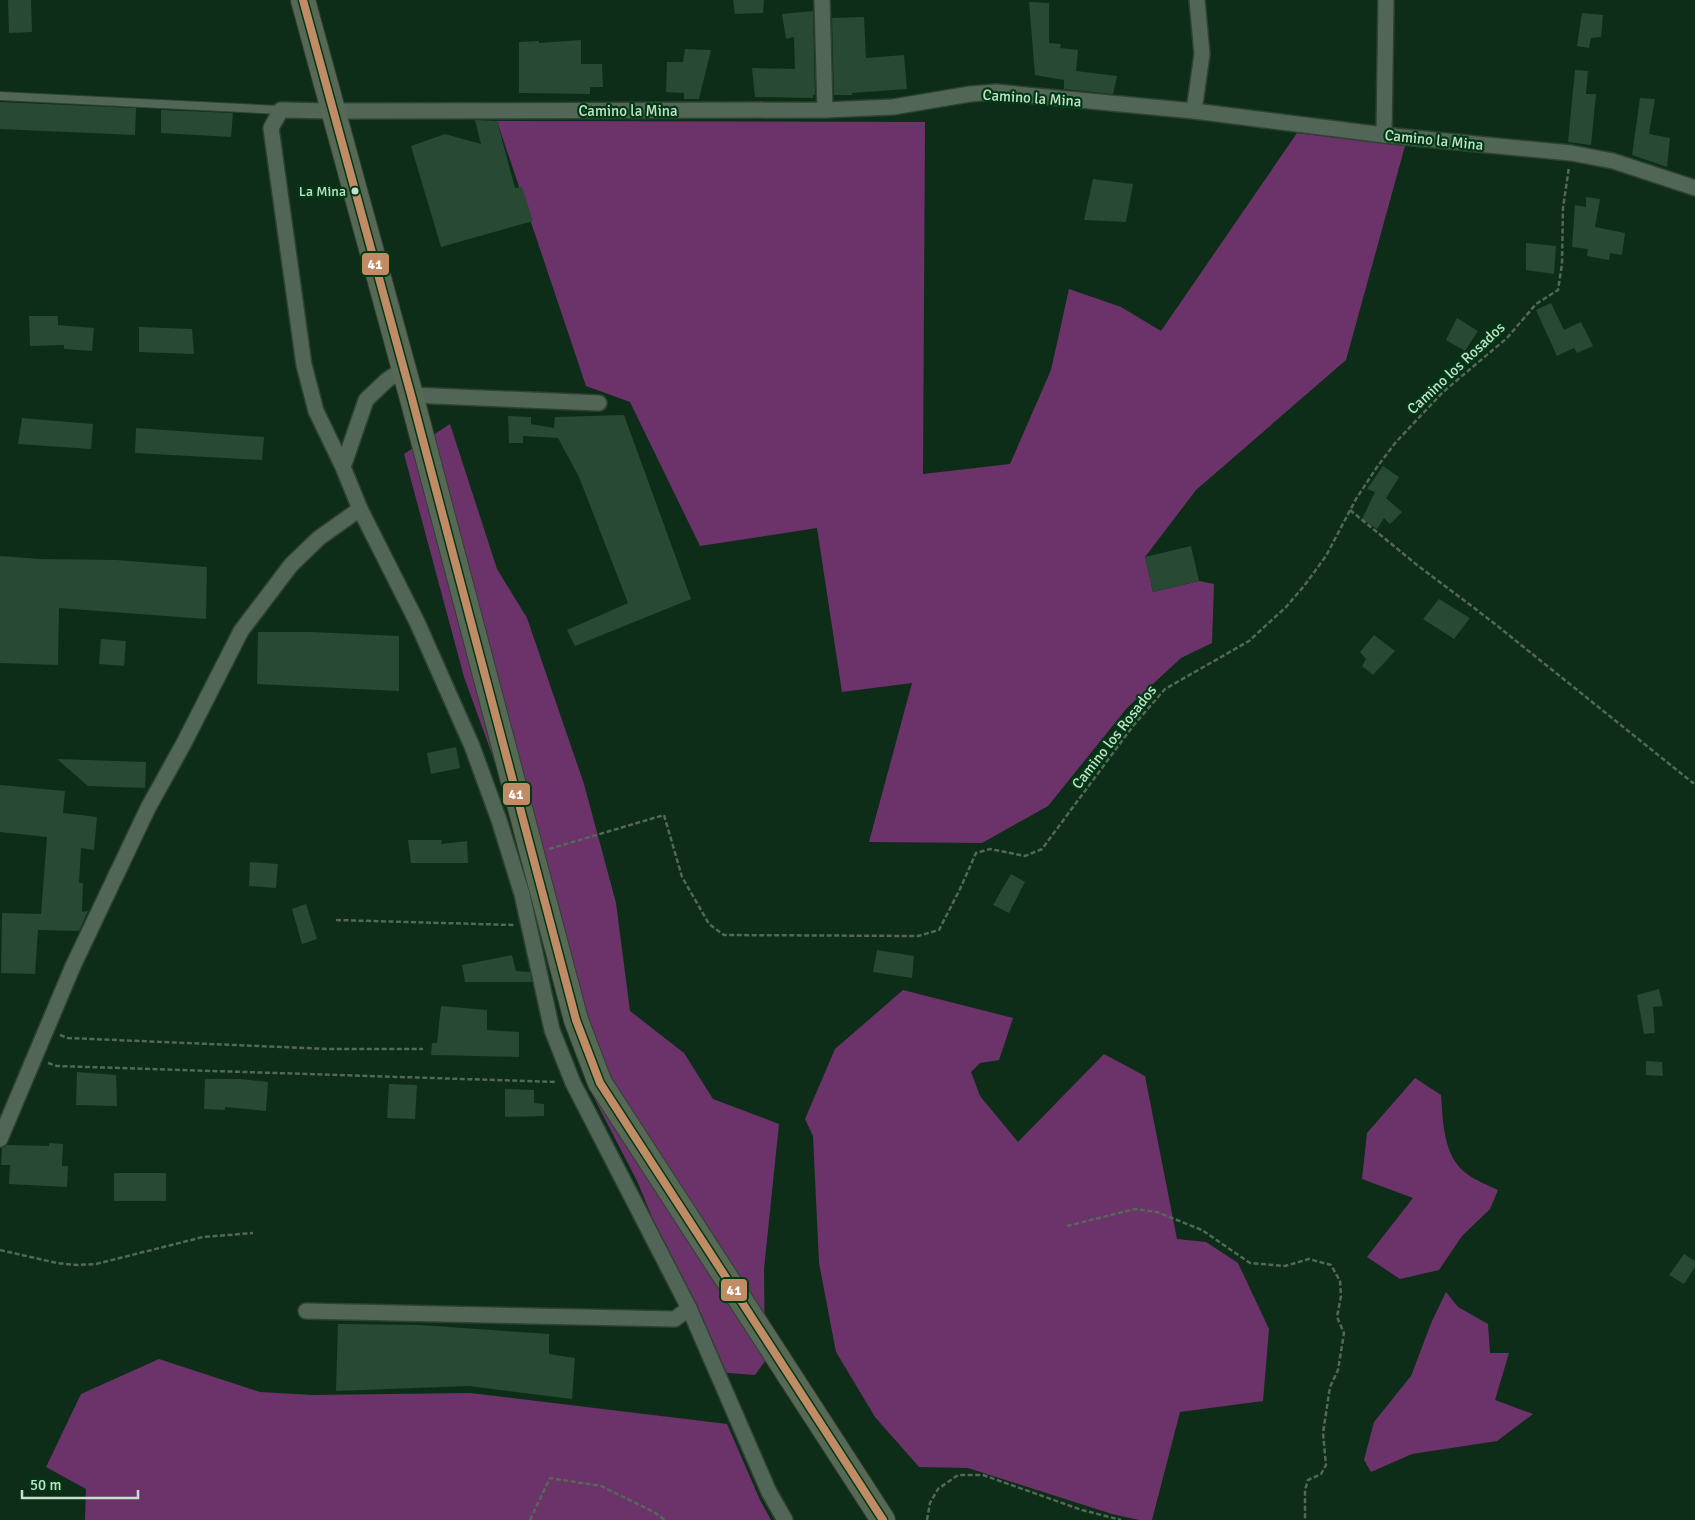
<svg xmlns="http://www.w3.org/2000/svg" width="1695" height="1520" viewBox="0 0 1695 1520" font-family="Signika,sans-serif">
<rect width="100%" height="100%" fill="#0d2d18"/>
<g fill="#6c336a">
<path d="M497 121 925 122 923 474 1010 464 1051 370 1069 289 1121 307 1161 331 1297 133 1405 146 1346 360 1196 490 1145 557 1153 592 1199 581 1214 584 1212 643 1181 658 1127 708 1048 806 982 843 869 842 912 683 842 692 817 528 700 546 630 402 586 386Z"/>
<path d="M450 424 497 569 527 618 584 784 616 903 630 1011 684 1053 713 1099 779 1124 764 1269 765 1361 755 1375 717 1372 637 1181 592 1094 597 1044 464 677 404 454Z"/>
<path d="M903 990 1013 1018 999 1060 980 1063 971 1072 980 1096 1018 1142 1104 1054 1145 1076 1177 1239 1206 1242 1238 1263 1269 1329 1263 1401 1180 1412 1152 1520H1139L1112 1514 968 1468 919 1467 875 1417 836 1352 819 1263 813 1136 805 1119 835 1049Z"/>
<path d="M1415 1078 1441 1095C1443 1121 1443 1157 1467 1174 1476 1181 1488 1185 1498 1190L1490 1209 1462 1236 1439 1270 1400 1279 1367 1257 1413 1198 1362 1179 1367 1133Z"/>
<path d="M1446 1292 1458 1307 1488 1324 1490 1353H1509L1495 1400 1533 1414 1497 1441 1412 1454 1371 1472 1364 1460 1374 1422 1411 1376 1432 1321Z"/>
<path d="M159 1359 260 1392 312 1395 470 1393 727 1424 760 1500 771 1520H85L86 1489 46 1467 81 1394Z"/>
</g>
<g fill="#284934">
<path d="M8 0H31L32 32 9 33Z"/>
<path d="M733 0H764L763 13 735 14Z"/>
<path d="M1029 2 1049 3V43L1061 44 1060 48 1078 50 1076 71 1117 76 1113 94 1064 89V80L1035 75Z"/>
<path d="M813 11 815 95H813V98L755 97 752 68 795 69 794 37 786 39 782 14Z"/>
<path d="M1582 13 1603 15 1601 37 1591 38 1589 48 1577 46Z"/>
<path d="M864 17 866 58 904 55 907 89 852 93V95H834L832 18Z"/>
<path d="M581 40V64H602L603 87H590V94L519 93V42L539 41V43Z"/>
<path d="M685 49 711 50 699 99H684V93L666 92 667 62H683Z"/>
<path d="M1575 70 1588 71 1586 94H1596L1591 145 1568 142Z"/>
<path d="M1640 98 1655 99 1649 134 1670 138 1667 167 1632 155Z"/>
<path d="M0 102 136 108 135 135 0 129Z"/>
<path d="M161 110 233 113 231 137 161 133Z"/>
<path d="M475 120 497 121 515 188 522 187 533 221 441 247 411 146 445 134 481 144Z"/>
<path d="M1093 179 1133 184 1126 222 1084 220Z"/>
<path d="M1586 197 1600 199 1595 227 1625 233 1622 255 1610 253 1609 260 1587 256 1588 249 1572 247 1575 205 1586 207Z"/>
<path d="M1526 243 1556 246 1554 274 1526 270Z"/>
<path d="M1551 303 1564 330 1581 322 1593 346 1577 353 1574 348 1557 356 1536 310Z"/>
<path d="M29 316H58V325L94 328 92 351 64 349V345L30 346Z"/>
<path d="M1457 318 1478 331 1465 351 1446 340Z"/>
<path d="M139 327 192 329 194 354 139 352Z"/>
<path d="M624 415 691 599 575 646 567 630 628 603 579 477 558 438 523 436V443H509L508 416 531 417V424L554 428 555 417Z"/>
<path d="M22 418 93 424 91 449 18 444Z"/>
<path d="M136 428 264 437 262 460 135 453Z"/>
<path d="M1383 466 1399 477 1386 498 1402 512 1390 524 1384 518 1377 529 1362 519 1375 492 1367 489Z"/>
<path d="M1191 546 1199 581 1153 592 1145 557Z"/>
<path d="M0 556 40 559 116 560 207 567 206 619 59 608 58 665 0 663Z"/>
<path d="M1439 599 1470 618 1454 639 1423 619Z"/>
<path d="M258 632H311L399 636V691L257 684Z"/>
<path d="M1374 635 1395 651 1373 675 1362 666 1366 659 1360 652Z"/>
<path d="M101 639 126 641 124 666 99 664Z"/>
<path d="M456 747 460 768 431 774 427 753Z"/>
<path d="M57 759 146 762 145 788 88 786Z"/>
<path d="M0 785 65 791 63 813 97 817 94 850 81 848 79 883H83L82 912 88 911 79 931 38 930 35 974 1 973 2 913 41 914 47 837 0 832Z"/>
<path d="M408 840H442L441 844 467 841 468 863H411Z"/>
<path d="M250 862 278 864 276 888 249 886Z"/>
<path d="M1011 874 1025 882 1009 913 993 905Z"/>
<path d="M306 904 317 939 302 944 292 909Z"/>
<path d="M877 950 914 956 912 978 873 972Z"/>
<path d="M512 955 516 971 530 972 532 982H465L462 965Z"/>
<path d="M1659 989 1663 1006 1653 1007 1655 1033 1644 1034 1637 995Z"/>
<path d="M441 1006 487 1010V1030L519 1032V1057L431 1055 432 1043H437Z"/>
<path d="M1646 1061 1662 1062 1663 1076 1646 1075Z"/>
<path d="M77 1072 116 1075 117 1106 76 1105Z"/>
<path d="M205 1079H241L268 1082 266 1111 225 1107V1110L204 1109Z"/>
<path d="M389 1084 417 1085 415 1119 387 1118Z"/>
<path d="M505 1089 534 1090V1103L544 1104V1116L505 1117Z"/>
<path d="M49 1143 63 1144 62 1166H68L67 1187 9 1184 10 1165H1L2 1148 7 1145 49 1146Z"/>
<rect x="114" y="1173" width="52" height="28"/>
<path d="M1684 1254 1695 1261V1267L1684 1284 1669 1275Z"/>
<path d="M338 1324 420 1325 549 1334V1354L575 1358 572 1399 469 1386 336 1391Z"/>
</g>
<g fill="none" stroke-linecap="round" stroke-linejoin="round">
<g stroke="#2d4233" stroke-width="10">
<path id="service" d="M0 96 281 110"/>
</g>
<g stroke="#2d4233" stroke-width="18">
<g id="minor">
<path d="M822 0 825 110"/>
<path d="M1194 111 1202 54 1197 0"/>
<path d="M1384 135 1386 0"/>
<path d="M411 395 599 403"/>
<path d="M343 467 366 400 387 380 404 369"/>
<path d="M0 1139 73 966 148 808 184 743 241 631 291 565 319 538 360 509"/>
<path d="M306 1311 675 1319 689 1308"/>
<path d="M785 1520 769 1492 689 1308 573 1083 552 1030 522 894 499 820 472 746 417 622 360 509 343 467 316 411 304 365 271 128 281 110 332 111 825 110 893 107 970 94 996 92 1194 111 1384 135 1571 153 1613 161 1695 188"/>
</g>
</g>
<g stroke="#2d4233" stroke-width="26">
<path id="primary" d="M303 0 411 395 576 1020 600 1083 883 1520"/>
</g>
<g stroke="#546759" stroke-width="2.5" stroke-dasharray="5 2.5" stroke-linecap="butt">
<path d="M1350 510 1417 565 1490 620 1693 783 1695 780"/>
<path d="M549 849 664 815 682 877 709 924 724 935 918 936 939 930 960 889 976 853 990 849 1025 856 1042 849 1133 726 1165 689 1249 641 1286 607 1304 586 1326 556 1356 499 1377 467 1396 442 1443 392 1507 338 1536 304 1558 290 1562 264 1563 208 1569 167"/>
<path d="M336 920 514 925"/>
<path d="M60 1035 68 1038 329 1049H423"/>
<path d="M48 1063 57 1066 557 1082"/>
<path d="M1067 1226 1135 1209 1157 1212 1202 1230 1250 1263 1285 1266 1309 1259 1331 1265 1340 1281 1341 1296 1337 1317 1344 1333 1338 1370 1330 1387 1323 1433 1326 1465 1321 1474 1308 1480 1305 1490V1520"/>
<path d="M0 1250 57 1263 77 1265 96 1264 203 1237 253 1233"/>
<path d="M530 1520 550 1478 601 1486 654 1512 665 1520"/>
<path d="M927 1520 930 1503 938 1489 958 1475H983L1082 1510 1121 1520"/>
</g>
<use href="#service" stroke="#526657" stroke-width="8"/>
<use href="#minor" stroke="#526657" stroke-width="15"/>
<use href="#primary" stroke="#576855" stroke-width="24"/>
<g stroke="#003a15" stroke-width="11">
<path id="bus-1" d="M303 0 411 395 576 1020 600 1083 883 1520"/>
</g>
<use href="#bus-1" stroke="#c18c65" stroke-width="8"/>
</g>
<circle fill="#c6e1ca" stroke="#003a15" stroke-width="2" cx="355" cy="191" r="4.5"/>
<g text-anchor="middle" dominant-baseline="central" stroke-width="4.5" stroke-linejoin="round" paint-order="stroke">
<g font-size="14" fill="#c6e1ca" stroke="#003a15" text-anchor="end">
<text x="346" y="191">La Mina</text>
</g>
<g font-size="15" fill="#c6e1ca" stroke="#003a15">
<text transform="translate(1032 98) rotate(4)">Camino la Mina</text>
<text x="628" y="111">Camino la Mina</text>
<text transform="translate(1434 140) rotate(6)">Camino la Mina</text>
<text transform="translate(1456 368) rotate(-43)">Camino los Rosados</text>
<text transform="translate(1114 737) rotate(-52)">Camino los Rosados</text>
</g>
</g>
<g stroke="#003a15" stroke-width="2">
<rect x="361" y="252" width="29" height="24" rx="5" fill="#c18c65"/>
<rect x="502" y="782" width="29" height="24" rx="5" fill="#c18c65"/>
<rect x="720" y="1278" width="28" height="24" rx="5" fill="#c18c65"/>
</g>
<g font-size="14" text-anchor="middle" font-weight="bold" fill="#fff">
<text x="375" y="269">41</text>
<text x="516" y="799">41</text>
<text x="734" y="1295">41</text>
</g>
<path d="M22 1490v8h116v-8" fill="none" stroke="#c6e1ca" stroke-width="2.5"/>
<text x="30" y="1490" font-size="15" fill="#c6e1ca" stroke="#003a15" stroke-width="4" paint-order="stroke">50 m</text>
</svg>
